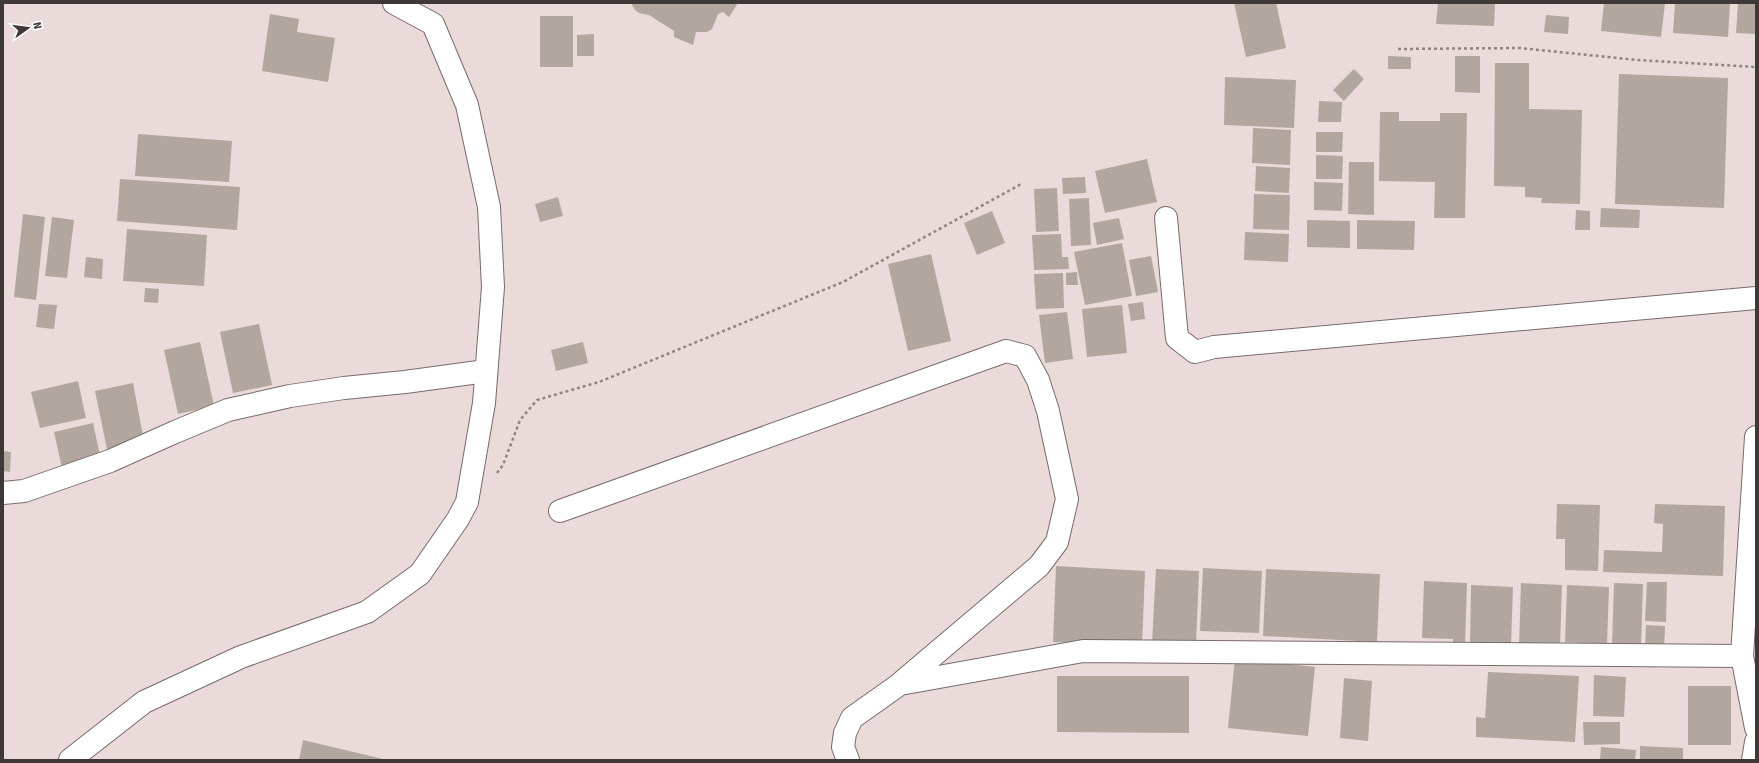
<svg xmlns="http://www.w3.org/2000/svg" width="1759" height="763" viewBox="0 0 1759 763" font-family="'Fira Sans Condensed',sans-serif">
<rect width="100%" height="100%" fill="#eadad9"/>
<g fill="#b2a79f">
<path d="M631 3H738L729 17 723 12 718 14 712 29 707 32H696L693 45 674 37V31L649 15 639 13 635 10Z"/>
<path d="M1234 3H1276L1286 48 1246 57Z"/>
<path d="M1438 3H1495L1494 26 1436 24Z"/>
<path d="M1604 3H1665L1661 37 1601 31Z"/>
<path d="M1675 3H1730L1728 37 1673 33Z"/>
<path d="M1738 3H1756V34L1736 33Z"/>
<path d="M270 14 299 19 297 32 335 38 328 82 262 71Z"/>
<path d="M1546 15 1569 17 1568 34 1544 32Z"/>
<rect x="540" y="16" width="33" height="51"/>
<path d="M594 34V56H577V35Z"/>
<path d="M1388 56 1411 57V69H1388Z"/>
<path d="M1455 56H1480V93L1455 92Z"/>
<path d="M1495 63H1529V109L1582 110 1580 204 1541 203 1542 198 1525 197V187L1494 186Z"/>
<path d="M1354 69 1364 79 1344 101 1333 90Z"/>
<path d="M1619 74 1728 78 1724 208 1615 204Z"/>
<path d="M1225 77 1296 80 1294 128 1224 125Z"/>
<path d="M1319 101 1342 102 1341 122H1318Z"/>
<path d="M1380 112H1399V121H1440V113H1467L1465 218H1434L1435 182 1379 181Z"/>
<path d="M1253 128 1291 130 1290 165 1252 163Z"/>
<path d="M1316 132H1343L1342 152H1316Z"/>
<path d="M138 134 232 141 229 182 135 176Z"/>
<path d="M1316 155 1343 156 1342 179H1316Z"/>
<path d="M1147 159 1157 202 1105 213 1095 171Z"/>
<path d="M1349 162H1374V215L1348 214Z"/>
<path d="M1256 166 1290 168 1289 193 1255 191Z"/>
<path d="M1085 177 1086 193 1063 194 1062 178Z"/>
<path d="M120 179 240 187 237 230 117 221Z"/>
<path d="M1314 182 1343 183 1342 211 1314 210Z"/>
<path d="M1057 188 1059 231 1036 232 1034 189Z"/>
<path d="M1254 194 1290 195 1289 230 1253 229Z"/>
<path d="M558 197 563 216 540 222 535 204Z"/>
<path d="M1089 198 1091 245 1071 246 1069 199Z"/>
<path d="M1601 208 1640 210 1639 228 1600 227Z"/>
<path d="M1576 210 1590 211V230H1575Z"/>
<path d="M992 211 1005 243 977 255 964 223Z"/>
<path d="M23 214 45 217 36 300 14 297Z"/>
<path d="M52 217 74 220 67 278 45 276Z"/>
<path d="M1119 218 1124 239 1097 245 1093 223Z"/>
<path d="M1307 220 1350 221V248L1307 247Z"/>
<path d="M1357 220 1415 221 1414 250 1357 249Z"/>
<path d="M127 229 207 235 204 286 123 281Z"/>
<path d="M1245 232 1289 234 1288 262 1244 260Z"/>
<path d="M1061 234 1062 257H1068L1069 269 1034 270 1032 235Z"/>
<path d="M1122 243 1132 296 1085 305 1074 252Z"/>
<path d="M931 254 951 341 908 351 888 264Z"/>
<path d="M1151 256 1158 292 1136 296 1129 260Z"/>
<path d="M86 257 103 259 102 279 84 277Z"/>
<path d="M1077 272 1078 285H1066V273Z"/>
<path d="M1063 273 1064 308 1036 309 1034 274Z"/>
<path d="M145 288 159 289 158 303 144 302Z"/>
<path d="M1143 302 1145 319 1131 321 1128 304Z"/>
<path d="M39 304 57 305 54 329 36 327Z"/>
<path d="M1122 305 1127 353 1087 357 1082 309Z"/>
<path d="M1067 312 1073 359 1045 363 1039 315Z"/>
<path d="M259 324 272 385 233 393 220 332Z"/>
<path d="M200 342 214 406 178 414 164 350Z"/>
<path d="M583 342 588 363 556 371 551 350Z"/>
<path d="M78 381 86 418 40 428 31 392Z"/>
<path d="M133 383 144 441 107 449 95 391Z"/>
<path d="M93 423 101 460 62 468 54 432Z"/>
<path d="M3 451 11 452 10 472 3 471Z"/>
<path d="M1557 504 1600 505 1598 571 1565 570V539H1556Z"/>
<path d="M1655 504 1725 506 1723 576 1603 572 1604 550 1662 552 1663 524 1654 523Z"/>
<path d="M1056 566 1145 571 1142 646 1053 642Z"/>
<path d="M1203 568 1262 571 1259 633 1200 631Z"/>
<path d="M1156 569 1199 571 1196 645 1152 643Z"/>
<path d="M1266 569 1380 574 1377 642 1263 636Z"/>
<path d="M1424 581 1467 583 1465 645 1453 644V639L1422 638Z"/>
<path d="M1647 582H1667L1666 622 1645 621Z"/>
<path d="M1521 583 1562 585 1560 647 1519 646Z"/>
<path d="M1614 583 1643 584 1641 647 1612 646Z"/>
<path d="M1471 585 1513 587 1511 647 1470 645Z"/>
<path d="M1567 585 1609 587 1607 644 1565 642Z"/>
<path d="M1646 625 1665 626 1664 651 1645 650Z"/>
<path d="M1235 658 1315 667 1308 736 1228 728Z"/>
<path d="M1488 672 1579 676 1575 742 1476 737V717L1485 718Z"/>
<path d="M1594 675 1626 677 1624 717 1593 716Z"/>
<path d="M1057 676H1189V733L1057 732Z"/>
<path d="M1344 678 1372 681 1368 741 1340 738Z"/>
<rect x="1688" y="686" width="43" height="59"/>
<path d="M1583 722H1620V744L1584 745Z"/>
<path d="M303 740 383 759V760H299Z"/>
<path d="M1640 746 1683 748V760H1640Z"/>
<path d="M1601 747 1636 750 1635 760H1600Z"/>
</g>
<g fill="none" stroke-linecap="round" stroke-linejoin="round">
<g stroke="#786b6a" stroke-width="24">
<g id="minor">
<path d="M1166 218 1177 338 1195 352 1214 347 1756 298"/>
<path d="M3 493 24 491 110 461 175 432 228 410 290 396 344 388 405 382 486 371"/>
<path d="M560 511 1006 351 1025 356 1038 380 1048 411 1067 499 1057 542 1039 566 902 682"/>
<path d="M70 760 144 702 241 657 367 612 420 574 458 519 467 502 484 403 493 287 489 207 467 105 433 24 394 3"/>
<path d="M848 760 843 747 845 733 852 718 900 684 1083 651 1742 656"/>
</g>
</g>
<g stroke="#786b6a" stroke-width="24">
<g id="tertiary">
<path d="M1756 437 1742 656 1756 728"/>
<path d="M1753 760 1756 742"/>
</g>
</g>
<g stroke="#8f8483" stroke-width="2.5" stroke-dasharray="3 3" stroke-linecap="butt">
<path d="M1398 49 1520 48 1637 60 1756 67"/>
<path d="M497 473 503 465 520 420 537 400 599 382 843 282 1023 183"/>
</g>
<use href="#minor" stroke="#fff" stroke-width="22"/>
<use href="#tertiary" stroke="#fff" stroke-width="22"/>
</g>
<rect width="1759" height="763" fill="none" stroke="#3e3837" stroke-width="8"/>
<g transform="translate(28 28) rotate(76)" stroke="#ffffff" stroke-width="3" paint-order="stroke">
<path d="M0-3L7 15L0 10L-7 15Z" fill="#3e3837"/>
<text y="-6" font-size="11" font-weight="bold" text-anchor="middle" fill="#3e3837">N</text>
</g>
</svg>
